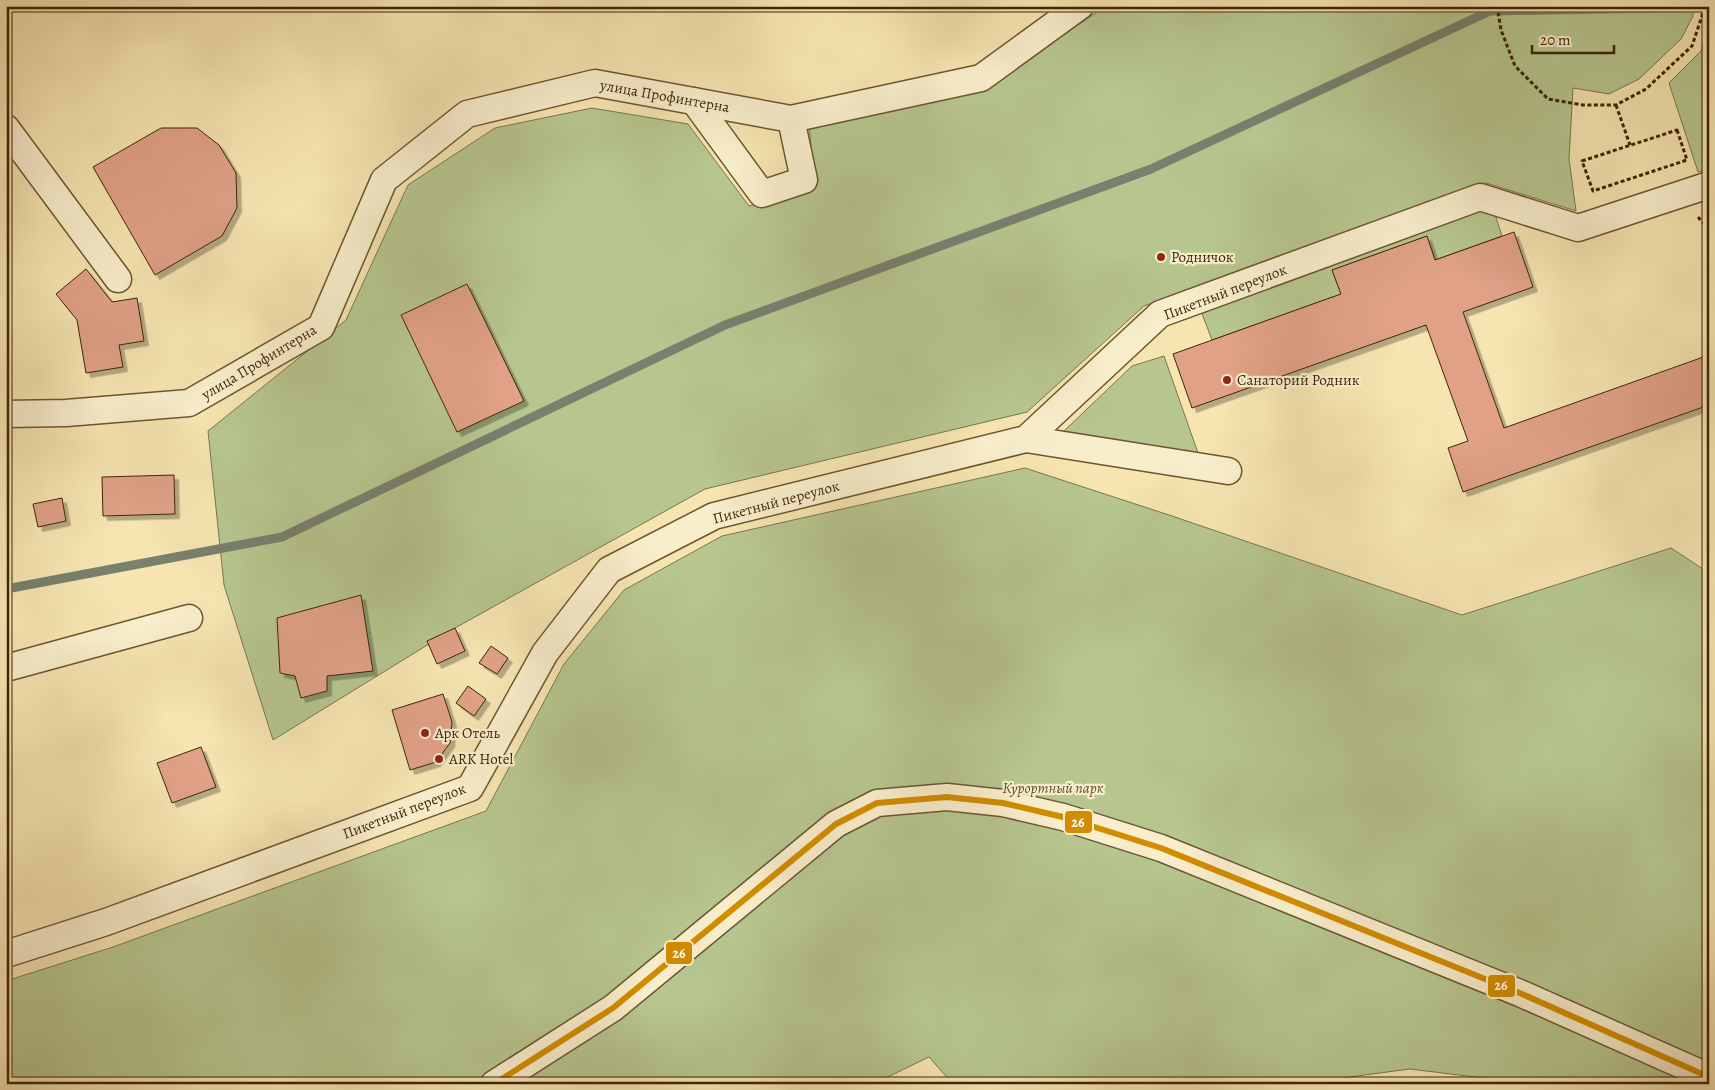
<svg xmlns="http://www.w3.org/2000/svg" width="1715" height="1090" viewBox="0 0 1715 1090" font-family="Alegreya,serif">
<defs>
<filter id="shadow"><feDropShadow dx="4.5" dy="4.5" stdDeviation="0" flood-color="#0004"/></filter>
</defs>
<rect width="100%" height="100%" fill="#f6e5b1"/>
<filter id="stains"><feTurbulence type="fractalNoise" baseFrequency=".004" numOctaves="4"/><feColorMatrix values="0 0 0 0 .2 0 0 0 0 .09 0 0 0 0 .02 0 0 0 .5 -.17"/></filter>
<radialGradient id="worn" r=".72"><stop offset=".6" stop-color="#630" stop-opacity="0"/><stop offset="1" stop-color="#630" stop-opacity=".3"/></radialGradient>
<g fill="#b7c68f" stroke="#7a764a">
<path d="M1106 6H1693V16L1681 39 1639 79 1609 94 1573 88 1569 159 1576 211 1486 183 1144 306 1027 412 705 489 455 628 273 740 224 585 208 431 346 320 408 185 495 128 592 108 688 124 749 206 815 185 809 126 984 88Z"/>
<path d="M1709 24V169L1698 172 1669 83 1701 51Z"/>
<path d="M1481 211 1495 214 1502 236 1435 260 1427 236 1332 270 1341 294 1212 340 1201 311Z"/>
<path d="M1164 356 1198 453 1063 432 1132 366Z"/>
<path d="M1025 468 1169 515 1462 615 1671 548 1709 573V1080L1694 1084H1532L1410 1069 1297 1084H953L929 1057 873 1084H6V981L113 947 486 811 564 664 624 590 722 536Z"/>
</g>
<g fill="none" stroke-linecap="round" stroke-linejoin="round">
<path stroke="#78806e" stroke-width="9" d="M6 589 282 537 725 325 1151 169 1490 11 1709 7"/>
</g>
<g fill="#e0a187" stroke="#3e2505" filter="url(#shadow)">
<path d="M161 128H197L219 145 236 173 237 208 222 236 155 275 93 167Z"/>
<path d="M1514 232 1533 287 1463 312 1504 428 1709 355V405L1463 492 1448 448 1468 441 1426 325 1192 408 1173 354 1341 294 1332 270 1427 236 1435 260Z"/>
<path d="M86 269 112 302 137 298 144 341 119 345 123 367 86 373 77 320 56 294Z"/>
<path d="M467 284 524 401 457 432 401 315Z"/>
<path d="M174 475 175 514 103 516 102 477Z"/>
<path d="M62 498 66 521 38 527 33 504Z"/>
<path d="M361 595 373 671 327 676V691L301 698 295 676 280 673 277 618Z"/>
<path d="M455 628 465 651 437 664 427 641Z"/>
<path d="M491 646 508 658 497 674 479 663Z"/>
<path d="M468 686 486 699 474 716 456 703Z"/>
<path d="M443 694 452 722 450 743 436 762 410 770 392 710Z"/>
<path d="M201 747 216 787 172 803 157 763Z"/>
</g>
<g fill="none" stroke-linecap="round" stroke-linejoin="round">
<g stroke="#6c5530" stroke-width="29">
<g id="minor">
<path d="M694 101 762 194 804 180 791 119"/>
<path d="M6 128 118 279"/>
<path d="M6 414 66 413 189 403 321 327 384 180 467 114 595 83 791 119 981 78 1080 6"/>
<path d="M1026 439 1228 471"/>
<path d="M6 668 189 618"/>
<path d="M6 954 106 922 470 788 545 653 609 570 714 516 1026 439 1160 314 1480 197 1578 228 1709 185"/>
<path d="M494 1084 613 1008 836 824 877 803 947 797 1003 803 1063 817 1161 848 1522 994 1709 1077"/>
</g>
</g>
<g stroke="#3e2505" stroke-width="3" stroke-dasharray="4 2.5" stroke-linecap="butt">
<path d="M1497 6 1501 30 1515 66 1548 99 1583 105H1616L1646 89 1692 46 1702 16 1703 6"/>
<path d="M1616 105 1630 145"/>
<path d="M1677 130 1687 160 1593 191 1582 161Z"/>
<path d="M1698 217 1709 230"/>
</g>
<use href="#minor" stroke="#f9eecc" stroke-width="26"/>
<g stroke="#f9eecc" stroke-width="10">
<path id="bus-1" d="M494 1084 613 1008 836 824 877 803 947 797 1003 803 1063 817 1161 848 1522 994 1709 1077"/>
</g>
<use href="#bus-1" stroke="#d28c01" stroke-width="6"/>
</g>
<g fill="#8f2418" stroke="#f9eecc" stroke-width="2">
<circle cx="1161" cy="257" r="5"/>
<circle cx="1227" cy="380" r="5"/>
<circle cx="425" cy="733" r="5"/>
<circle cx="439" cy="759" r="5"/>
</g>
<g text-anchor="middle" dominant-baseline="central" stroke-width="4.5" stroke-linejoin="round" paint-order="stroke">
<g font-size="15" fill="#3e2505" stroke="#f9eecc">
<text transform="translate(665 96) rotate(10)">улица Профинтерна</text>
<text transform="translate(1225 292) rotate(-21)">Пикетный переулок</text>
<text transform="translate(259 362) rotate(-31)">улица Профинтерна</text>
<text transform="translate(776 502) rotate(-15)">Пикетный переулок</text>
<text transform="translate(404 811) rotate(-21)">Пикетный переулок</text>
</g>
<g font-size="15" fill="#3e2505" stroke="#f9eecc" text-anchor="start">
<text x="1171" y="257">Родничок</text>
<text x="1237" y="380">Санаторий Родник</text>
<text x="435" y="733">Арк Отель</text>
<text x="449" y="759">ARK Hotel</text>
</g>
<g font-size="15" font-style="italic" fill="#5c4d28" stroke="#f9eecc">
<text x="1053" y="788">Курортный парк</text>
</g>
</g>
<g stroke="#f9eecc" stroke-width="2">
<rect x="1064" y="810" width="29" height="24" rx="5" fill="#d28c01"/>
<rect x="665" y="941" width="28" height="24" rx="5" fill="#d28c01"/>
<rect x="1487" y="974" width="29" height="24" rx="5" fill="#d28c01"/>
</g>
<g font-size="14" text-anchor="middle" font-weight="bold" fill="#fff">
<text x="1078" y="827">26</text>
<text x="679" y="958">26</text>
<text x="1501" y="990">26</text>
</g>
<rect width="1715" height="1090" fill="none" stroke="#f6e5b1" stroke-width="25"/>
<rect x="8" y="8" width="1700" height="1075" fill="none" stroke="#3e2505" stroke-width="2.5"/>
<rect x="12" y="12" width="1690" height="1065" fill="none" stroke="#3e2505"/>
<path d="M1532 45v8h82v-8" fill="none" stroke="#3e2505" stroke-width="2.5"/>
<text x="1540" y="45" font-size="15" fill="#3e2505" stroke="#f9eecc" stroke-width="4" paint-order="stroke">20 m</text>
<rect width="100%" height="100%" filter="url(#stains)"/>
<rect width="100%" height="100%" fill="url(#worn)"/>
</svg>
